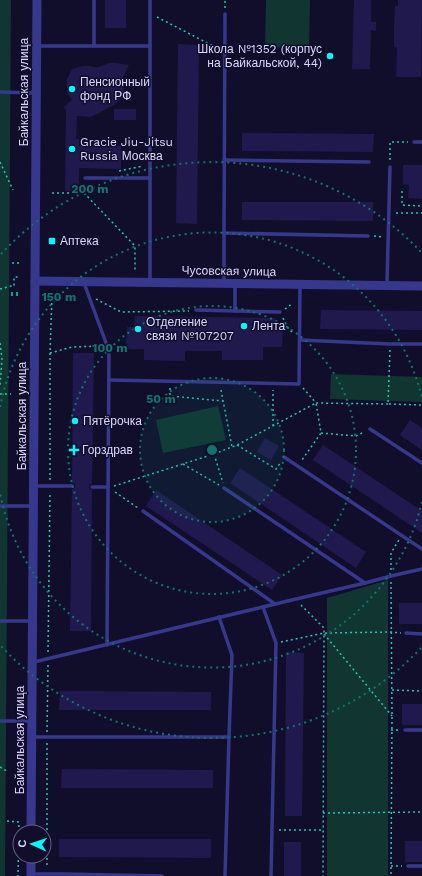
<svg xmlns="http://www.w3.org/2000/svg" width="422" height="876" viewBox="0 0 422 876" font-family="'Work Sans',sans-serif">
<rect width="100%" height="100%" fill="#110e2b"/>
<g fill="#113632">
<path d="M0 0H11L5 876H0Z"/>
<path d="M266 0H310L309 48 265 47Z"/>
<path d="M331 374 422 377V402L330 399Z"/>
<path d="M218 406 226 440 163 453 156 420Z"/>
<path d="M388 580V876H327V598Z"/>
</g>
<g fill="#20194e">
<rect x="105" y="0" width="21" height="28"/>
<path d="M354 0H371V22H376V31L371 30 370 69H352Z"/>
<path d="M398 0H422L421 77H396L397 48 394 47V25L395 6H398Z"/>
<path d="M178 44 199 45 197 224 176 223Z"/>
<path d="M109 63H116L129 65 120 83 124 87 123 97 114 105 97 114 90 117 77 116 76 139H79V146H121V169L79 168V191H65L66 110 64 107 72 100 67 93V79L72 69 83 66H90L97 68Z"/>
<rect x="114" y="109" width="22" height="11"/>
<path d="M242 133 374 134 373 152 242 151Z"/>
<path d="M403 165H422V199L408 198 409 185 403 184Z"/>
<path d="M242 202H373V221L242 220Z"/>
<path d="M321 310 422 311V330L320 329Z"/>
<path d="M135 316 275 318V328H283L282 347H263V360H222V351H185V361L144 360V349H126L127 327H134Z"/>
<path d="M73 353H94L92 484H90L89 487V489L92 490 91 631H70L72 489H74L75 486V484L72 483Z"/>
<path d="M410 420 422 428V450L400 435Z"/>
<path d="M265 438 279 446 271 460 257 452Z"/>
<path d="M323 445 422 511V533L313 460Z"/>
<path d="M240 468 366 552 356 568 230 483Z"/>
<path d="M156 490 282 575 272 590 146 506Z"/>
<rect x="399" y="603" width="23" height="21"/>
<path d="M286 652 304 653 302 816H285Z"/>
<path d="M60 691 211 692V710H59Z"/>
<rect x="402" y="704" width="20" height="21"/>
<path d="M62 769 213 770V788H61Z"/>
<path d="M59 839H211V858L59 857Z"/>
<rect x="405" y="841" width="17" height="21"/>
<rect x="284" y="842" width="17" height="34"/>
</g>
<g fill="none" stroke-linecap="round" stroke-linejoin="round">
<g stroke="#25c6b2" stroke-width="1.5" stroke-dasharray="2 3" stroke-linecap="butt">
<path d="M225 8V0"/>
<path d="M157 17 217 48"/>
<path d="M390 160V142H408"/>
<path d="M0 162 13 190"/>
<path d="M119 171 143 166"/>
<path d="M402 191V205L422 206"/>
<path d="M52 193H84V184"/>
<path d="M84 193 135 246V270"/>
<path d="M396 213H422"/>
<path d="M374 236 383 237"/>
<path d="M12 263H20"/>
<path d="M0 289 11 286H14V277H20"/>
<path d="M11 293H19"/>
<path d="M11 295H20"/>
<path d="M96 299 121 312 189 311"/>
<path d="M285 309 293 303"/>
<path d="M283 318 287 327 293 333"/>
<path d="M0 343 2 359 0 386"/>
<path d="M390 350 388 404 422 405"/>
<path d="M50 353 72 347 100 346"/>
<path d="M170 388V396L223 401"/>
<path d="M303 388 316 403 388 404"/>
<path d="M221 390 232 447"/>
<path d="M0 394H11"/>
<path d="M273 426V390"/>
<path d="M321 433 356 436 364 432"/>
<path d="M237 445 276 469 281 462"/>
<path d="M214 454 223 483"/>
<path d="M183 464 219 485"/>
<path d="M50 480V353L52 296"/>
<path d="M114 486 214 454 237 445 316 403 321 433 302 460"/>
<path d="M115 492 138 508"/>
<path d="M391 570V553L399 540"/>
<path d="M391 582 392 716 391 876"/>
<path d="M301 605 324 628 323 876"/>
<path d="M324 634 392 716"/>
<path d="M281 642 324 633 391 632 401 633"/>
<path d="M48 652 50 493"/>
<path d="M392 690 422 691"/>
<path d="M391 730H399"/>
<path d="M47 732 48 665"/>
<path d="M47 743V868"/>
<path d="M0 767 8 772"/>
<path d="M323 813 422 812"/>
<path d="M7 821 19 822 18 876"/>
<path d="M279 830H323"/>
<path d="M391 866H402"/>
</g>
<g stroke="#36388e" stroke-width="3.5">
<path d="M94 0V46"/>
<path d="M150 0V281"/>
<path d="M37 46H150"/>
<path d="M0 92 35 93"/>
<path d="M414 142H422"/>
<path d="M224 160 369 162"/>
<path d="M85 178H150"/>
<path d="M224 233 368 236"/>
<path d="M84 283 109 351 107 645"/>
<path d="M224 283V233L225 14"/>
<path d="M387 284 390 167"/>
<path d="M196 310 280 312"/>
<path d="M235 311V285"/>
<path d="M300 340 390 344H422"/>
<path d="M109 380 299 384 300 286"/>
<path d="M370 429 422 463"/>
<path d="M284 457 422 549"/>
<path d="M35 486H72"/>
<path d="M92 487H108"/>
<path d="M224 488 365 583"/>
<path d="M0 506H32"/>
<path d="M143 511 275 604"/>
<path d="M263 607 276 643 271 876"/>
<path d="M219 617 232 655 229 737 225 876"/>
<path d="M0 621H32"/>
<path d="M406 633 422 634"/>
<path d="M34 662 296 599 365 583 391 576 422 569"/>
<path d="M0 721H31"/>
<path d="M405 730H422"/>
<path d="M33 737H229"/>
<path d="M408 866H422"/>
<path d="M32 874H64L162 876"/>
</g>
<g stroke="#36388e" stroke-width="9">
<path d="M35 281 422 286"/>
<path d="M31 832 37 0"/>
<path d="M31 876V856"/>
</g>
</g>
<circle cx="212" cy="450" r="72" fill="#0f766e" fill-opacity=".12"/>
<g fill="none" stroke="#0f766e" stroke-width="2" stroke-dasharray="2 4">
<circle cx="212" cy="450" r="72"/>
<circle cx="212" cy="450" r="144"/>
<path d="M422 502A216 216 0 0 1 0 493M0 407A216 216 0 0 1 422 398"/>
<path d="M421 648A288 288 0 0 1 1 646M1 254A288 288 0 0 1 421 252"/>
</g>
<g fill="#04f6ff" stroke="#110e2b" stroke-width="1.5">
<circle cx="330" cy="56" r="4"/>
<circle cx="72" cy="89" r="4"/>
<circle cx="72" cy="149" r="4"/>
<rect x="48" y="237" width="8" height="8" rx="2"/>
<circle cx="244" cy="326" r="4"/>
<circle cx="138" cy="329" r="4"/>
<circle cx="75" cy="421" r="4"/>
<path d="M72 444h4v4h4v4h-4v4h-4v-4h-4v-4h4z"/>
</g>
<g text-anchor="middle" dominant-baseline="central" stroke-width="3" stroke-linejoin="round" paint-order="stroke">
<g font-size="12" fill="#dad8ff" stroke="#110e2b" text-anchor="start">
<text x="322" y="49" text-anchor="end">Школа №1352 (корпус<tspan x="322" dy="14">на Байкальской, 44)</tspan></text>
<text x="80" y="82">Пенсионный<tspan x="80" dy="14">фонд РФ</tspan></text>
<text x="80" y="142">Gracie Jiu-Jitsu<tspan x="80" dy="14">Russia Москва</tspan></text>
<text x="60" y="241">Аптека</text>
<text x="146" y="322">Отделение<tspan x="146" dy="14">связи №107207</tspan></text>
<text x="252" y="326">Лента</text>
<text x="83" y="421">Пятёрочка</text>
<text x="82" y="450">Горздрав</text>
</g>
<g font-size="12" fill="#dad8ff" stroke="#110e2b">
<text transform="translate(24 92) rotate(-90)">Байкальская улица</text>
<text transform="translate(229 271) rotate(1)">Чусовская улица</text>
<text transform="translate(22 416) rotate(-90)">Байкальская улица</text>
<text transform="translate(20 740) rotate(-90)">Байкальская улица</text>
</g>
</g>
<circle cx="212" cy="450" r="6" fill="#0f766e" stroke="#110e2b" stroke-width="2"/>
<g font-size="12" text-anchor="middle" font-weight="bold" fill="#0f766e" stroke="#110e2b" stroke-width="3" stroke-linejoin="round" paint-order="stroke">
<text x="90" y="193">200 m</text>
<text x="59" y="301">150 m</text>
<text x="110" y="352">100 m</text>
<text x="161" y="403">50 m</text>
</g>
<g transform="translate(32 844) rotate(273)"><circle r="19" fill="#110e2b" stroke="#615f80"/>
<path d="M0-3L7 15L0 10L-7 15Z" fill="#04f6ff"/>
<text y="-6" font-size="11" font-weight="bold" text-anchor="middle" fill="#dad8ff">С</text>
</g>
</svg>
